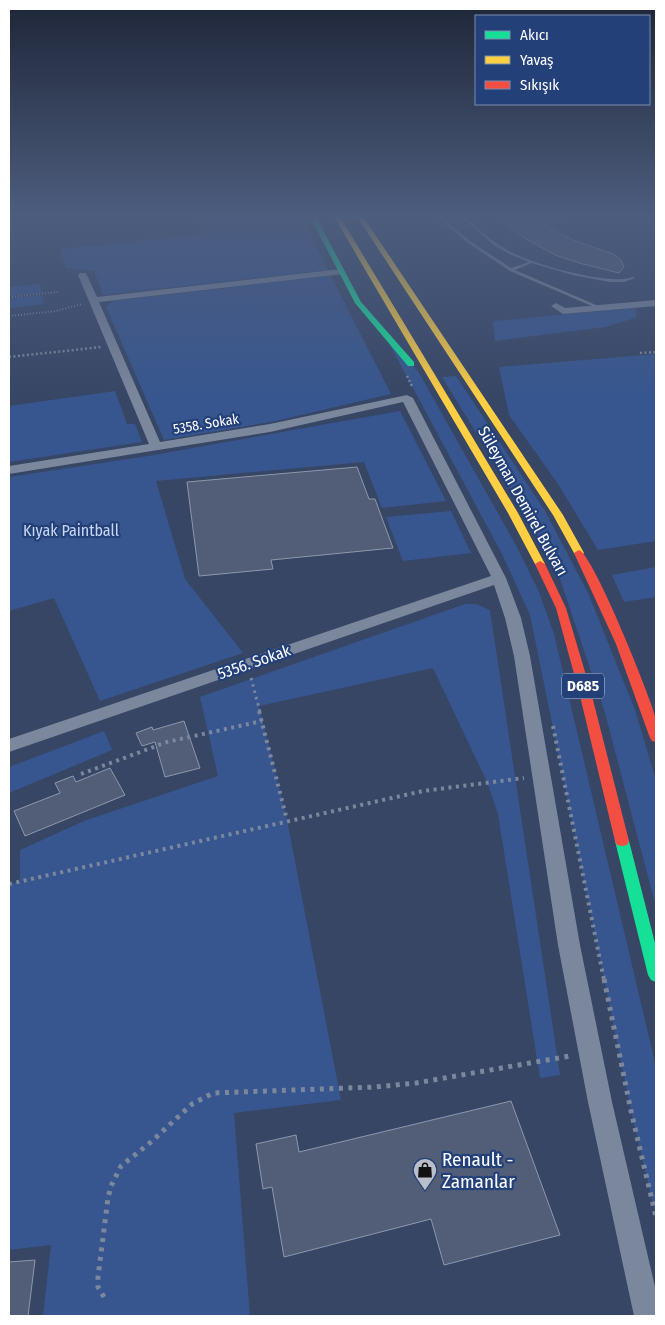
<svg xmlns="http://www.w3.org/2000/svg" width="665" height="1325" viewBox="0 0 665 1325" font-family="'Fira Sans Condensed',sans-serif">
<rect width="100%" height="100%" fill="#374665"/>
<g fill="#37568f">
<path d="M196 215H301L328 270 103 295 94 271 66 268 60 249 204 234Z"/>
<path d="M331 276 391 394 271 422 164 440 106 307 113 301Z"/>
<path d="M40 284 42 293 9 296V287Z"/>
<path d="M42 295 44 304 9 308V298Z"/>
<path d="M635 308 637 316 635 318 605 327 495 341 493 321Z"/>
<path d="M383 332 419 373 517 547 539 592 554 634 656 1067V1217L631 1111 530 615 502 554Z"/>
<path d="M656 354V541L598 550 558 484 509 415 499 367Z"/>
<path d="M456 376 545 511 588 593 635 710 656 780V907L605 713 559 576 524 511 442 377Z"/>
<path d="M115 391 127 424H135L142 442 9 462V406Z"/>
<path d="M400 411 446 501 382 508 364 462 156 481 185 579 243 653 100 701 54 598 9 611V477L148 456Z"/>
<path d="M451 511 471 553 403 561 386 517Z"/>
<path d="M656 567V597L624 602 612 575Z"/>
<path d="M465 604H476L490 610 560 1075 540 1078 498 814 487 782 433 668 259 706 287 820 341 1100 234 1113 250 1316H43L51 1245 9 1250V884L20 881V850L84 821 218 776 200 697Z"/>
<path d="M104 731 112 750 9 793V767Z"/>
</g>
<g fill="#525e77" stroke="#8e98ab">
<path d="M498 215H568L545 225 573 240 613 254 621 260 624 267 619 273 579 263 555 255 523 237Z"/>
<path d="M357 467 369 499H375L393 548 271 560 273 569 199 576 187 482Z"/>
<path d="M184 721 200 768 165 777 155 742 142 746 136 733 152 727 153 730Z"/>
<path d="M110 768 125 795 25 836 14 811 60 793 55 783 73 776 76 782Z"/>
<path d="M511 1101 560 1235 444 1265 431 1219 284 1257 272 1187 263 1189 256 1144 296 1135 299 1152Z"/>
<path d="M35 1260 28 1316H9V1262Z"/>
</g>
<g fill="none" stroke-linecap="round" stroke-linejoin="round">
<g stroke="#7b879c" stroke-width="2" stroke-dasharray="1 2" stroke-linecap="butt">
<path d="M9 297 58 292"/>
<path d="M9 316 56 311 82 304"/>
</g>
<g stroke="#7b879c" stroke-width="2.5" stroke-dasharray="2 2.5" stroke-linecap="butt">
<path d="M640 353 656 352"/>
<path d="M9 357 101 347"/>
<path d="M407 376 413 388"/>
</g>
<path stroke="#7b879c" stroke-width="3" stroke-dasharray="2.5 4" stroke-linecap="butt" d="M251 678 260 712"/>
<g stroke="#7b879c" stroke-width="4" stroke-dasharray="3 4.5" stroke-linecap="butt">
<path d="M259 711 287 820"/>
<path d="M553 726 604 980"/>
<path d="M81 774 167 742 262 721"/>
<path d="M9 884 423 791 524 778"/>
</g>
<g stroke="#7b879c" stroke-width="5" stroke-dasharray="4 5.5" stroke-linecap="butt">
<path d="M604 979 631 1111 656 1217"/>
<path d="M104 1297 98 1287V1277L108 1198 111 1186 121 1166 151 1142 192 1104 213 1093 375 1087 416 1083 570 1056"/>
</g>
<path fill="#7b879c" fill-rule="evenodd" d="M435 215H439L470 241 511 268 529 262 509 254 495 246 459 215H463C478 228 493 243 511 252 536 265 595 281 622 279 626 279 629 278 633 277L635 278 624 282H610L573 275 532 263 515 270 603 308 599 309 510 271 468 243Z"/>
<g fill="#7b879c" fill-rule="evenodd">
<path d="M341 269 346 272 344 274 99 302 160 442 270 424 407 395 413 398 506 578 521 618 530 656 580 945 612 1102 656 1291V1316H634L588 1102 558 945 514 656 505 618 494 585 9 752V739L491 576 403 402 270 432 9 474V466L149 444 78 275 80 273H86L97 297Z"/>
<path d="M656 300V306L563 314 551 306 556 303 565 308Z"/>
</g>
<g fill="#16e098" fill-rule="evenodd">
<path d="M309 215H315L361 302 414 362V366H408L355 303Z"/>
<path d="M622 836 627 837 629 841 656 947V982L651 980 648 975 615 841 617 837Z"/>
</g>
<g fill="#ffcf43" fill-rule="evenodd">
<path d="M333 215H339L518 513 545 564 544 566 540 567 535 564 508 513Z"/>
<path d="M356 215H362L563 515 584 553 582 555H576L574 553 553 515Z"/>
</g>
<g fill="#f24e42" fill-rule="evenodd">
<path d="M579 550C593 554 651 698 656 719 657 727 656 735 656 742L652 741 650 738 616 644 574 553Z"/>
<path d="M540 561 545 564 566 608 591 692 629 841 627 845 622 846 617 845 615 841 579 692 556 608 535 564Z"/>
</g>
</g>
<linearGradient id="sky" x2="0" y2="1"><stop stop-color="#1e2638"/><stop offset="0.54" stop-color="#4d5d7e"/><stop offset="1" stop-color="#4d5d7e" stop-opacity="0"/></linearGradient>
<rect width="665" height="400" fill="url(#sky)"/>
<defs>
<g id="shop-pin" transform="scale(1.25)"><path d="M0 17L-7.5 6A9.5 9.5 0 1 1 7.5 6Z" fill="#b9bec9" stroke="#234079"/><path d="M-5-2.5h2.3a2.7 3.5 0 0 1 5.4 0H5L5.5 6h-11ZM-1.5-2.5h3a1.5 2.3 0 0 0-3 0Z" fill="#111"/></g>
</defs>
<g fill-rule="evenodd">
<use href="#shop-pin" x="425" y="1170"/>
</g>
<g text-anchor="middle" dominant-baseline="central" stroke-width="4.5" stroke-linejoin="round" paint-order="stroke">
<g font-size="14" fill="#fff" stroke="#234079">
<text transform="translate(206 424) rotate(-9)">5358. Sokak</text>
</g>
<rect fill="#234079" stroke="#bdc6d7" stroke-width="1" x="562" y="673.5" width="42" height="25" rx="4"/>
<g font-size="15" font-weight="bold" fill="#fff">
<text x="583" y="686">D685</text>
</g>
<g font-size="16" fill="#fff" stroke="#234079">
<text transform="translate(523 501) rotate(61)">Süleyman Demirel Bulvarı</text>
<text transform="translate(254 662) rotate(-19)">5356. Sokak</text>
</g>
<g font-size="16" fill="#c8d7f3" stroke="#234079">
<text x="71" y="530">Kıyak Paintball</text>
</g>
<g font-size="19" fill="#fff" stroke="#234079" text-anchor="start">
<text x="442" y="1159">Renault -<tspan x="442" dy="22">Zamanlar</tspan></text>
</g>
</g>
<rect width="665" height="1325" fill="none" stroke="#ffffff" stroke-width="20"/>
<rect x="475" y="15" width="175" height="90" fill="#234079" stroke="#7b8caf"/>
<rect x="485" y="31" width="25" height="8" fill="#16e098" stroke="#7b8caf"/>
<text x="520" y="40" font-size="15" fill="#ffffff">Akıcı</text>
<rect x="485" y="56" width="25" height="8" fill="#ffcf43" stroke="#7b8caf"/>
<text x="520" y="65" font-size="15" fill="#ffffff">Yavaş</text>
<rect x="485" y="81" width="25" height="8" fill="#f24e42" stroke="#7b8caf"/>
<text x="520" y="90" font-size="15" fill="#ffffff">Sıkışık</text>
</svg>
